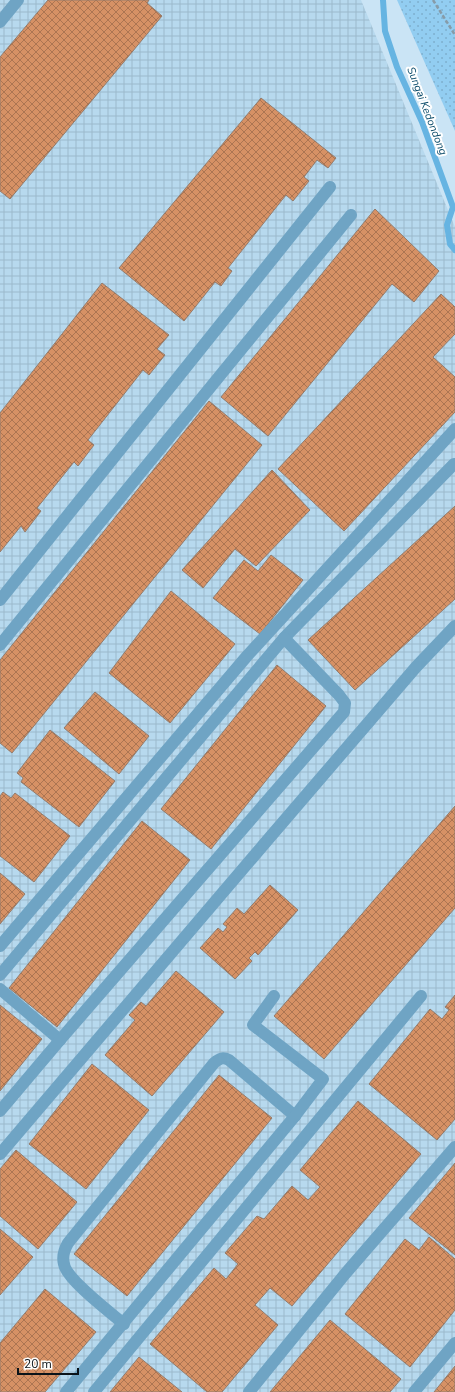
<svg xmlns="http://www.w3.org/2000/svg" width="455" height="1392" viewBox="0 0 455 1392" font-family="'Nunito Sans',sans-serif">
<defs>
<pattern id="industrial-grid" width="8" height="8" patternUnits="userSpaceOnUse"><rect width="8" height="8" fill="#b7d9ee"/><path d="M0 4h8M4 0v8" fill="none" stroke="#9cb9cc"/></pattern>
<pattern id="grass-dots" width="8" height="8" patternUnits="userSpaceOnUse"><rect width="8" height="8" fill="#92cdf1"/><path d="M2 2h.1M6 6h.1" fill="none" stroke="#7dafce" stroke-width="1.8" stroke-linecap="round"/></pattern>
<pattern id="building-cross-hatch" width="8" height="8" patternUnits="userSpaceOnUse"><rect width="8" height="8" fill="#d69165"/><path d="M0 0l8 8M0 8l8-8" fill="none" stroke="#ac7552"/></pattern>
</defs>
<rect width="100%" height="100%" fill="#cae4f5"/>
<path fill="url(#industrial-grid)" d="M0 0H361L455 227V1392H0Z"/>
<path fill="url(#grass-dots)" d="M397 0H455V131Z"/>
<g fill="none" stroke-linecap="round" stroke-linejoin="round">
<path stroke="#66b4e2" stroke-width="6" d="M383 0 385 31 397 67 422 122 453 207 447 225 450 244 455 250"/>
</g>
<g fill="url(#building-cross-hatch)" stroke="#937c6d">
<path d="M48 0H149L147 3 162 16 10 199 0 191V57Z"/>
<path d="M261 98 336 158 328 168 317 160 304 177 309 181 293 201 286 195 228 268 232 271 221 286 215 282 184 321 119 268Z"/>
<path d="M375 209 439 271 414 302 392 284 268 436 221 397Z"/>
<path d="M102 283 169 335 157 349 165 355 149 375 143 370 88 440 94 445 78 466 74 462 37 508 41 511 25 532 21 526 0 552V413Z"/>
<path d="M441 294 455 307V334L433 357 455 377V412L344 531 278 469Z"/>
<path d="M209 401 262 445 12 753 0 743V660Z"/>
<path d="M272 470 310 510 256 566 235 549 203 588 182 570Z"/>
<path d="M455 506V599L355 690 308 640Z"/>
<path d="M271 555 303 580 260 634 213 598 244 560 258 571Z"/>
<path d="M171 591 235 644 170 723 109 673Z"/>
<path d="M277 665 326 706 211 849 161 809Z"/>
<path d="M95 692 149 736 119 774 64 728Z"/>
<path d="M50 730 115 781 79 827 21 782 23 778 17 773Z"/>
<path d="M3 792 11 798 15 793 70 836 34 882 0 856V796Z"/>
<path d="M455 806V908L324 1059 274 1016Z"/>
<path d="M142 821 190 860 57 1027 9 988Z"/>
<path d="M0 873 25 894 0 924Z"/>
<path d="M270 885 298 910 258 955 255 952 249 958 252 961 235 979 200 948 218 928 223 932 227 927 223 924 237 908 244 914Z"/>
<path d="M176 971 224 1012 152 1096 105 1055 135 1020 129 1015 141 1002 146 1006Z"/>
<path d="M455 995V1119L437 1140 369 1084 430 1009 442 1019 449 1010 445 1007Z"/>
<path d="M0 1005 42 1039 0 1091Z"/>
<path d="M92 1064 149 1110 86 1189 29 1144Z"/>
<path d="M219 1075 272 1118 127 1296 74 1254Z"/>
<path d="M358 1101 421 1154 292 1306 270 1288 255 1305 278 1325 222 1392H207L150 1344 214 1268 226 1279 238 1264 225 1253 257 1216 264 1219 292 1186 308 1200 320 1187 300 1170Z"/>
<path d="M16 1150 77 1202 38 1249 0 1216V1169Z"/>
<path d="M455 1163V1255L409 1218Z"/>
<path d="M0 1229 33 1257 0 1295Z"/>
<path d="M429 1237 455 1259V1310L410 1367 345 1314 405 1239 419 1250Z"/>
<path d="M45 1289 96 1332 45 1392H0V1343Z"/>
<path d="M330 1320 401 1379 390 1392H270Z"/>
<path d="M139 1357 182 1392H110Z"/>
<path d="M455 1366V1392H434Z"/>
</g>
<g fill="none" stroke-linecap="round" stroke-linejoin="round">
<path stroke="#879ba8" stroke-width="2.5" stroke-dasharray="4 2" stroke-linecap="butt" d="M433 0 455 35"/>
<g stroke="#6fa4c4" stroke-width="12">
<path d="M0 22 18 0"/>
<path d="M0 600 330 187"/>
<path d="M0 645 351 215"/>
<path d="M0 946 247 656 455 429"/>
<path d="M0 975 284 638 454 464"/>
<path d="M0 989 60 1040"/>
<path d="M0 1111 60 1040 344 712 345 703 339 695 284 638"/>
<path d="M0 1154 265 843 416 667 455 626"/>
<path d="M124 1324C111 1313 66 1279 64 1264 62 1257 64 1250 68 1243L214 1063C220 1058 223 1057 229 1060L295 1116"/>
<path d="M66 1392 295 1116 323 1079 253 1025 274 996"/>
<path d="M94 1392 421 996"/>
<path d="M249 1392 345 1274 455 1147"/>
<path d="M414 1392 455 1343"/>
</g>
</g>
<g text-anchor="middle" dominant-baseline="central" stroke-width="4" stroke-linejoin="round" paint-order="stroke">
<g font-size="11" font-style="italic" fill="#0a4b6a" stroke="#fff">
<text transform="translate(427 111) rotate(69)">Sungai Kedondong</text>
</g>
</g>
<path d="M18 1368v6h60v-6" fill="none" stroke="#0a1319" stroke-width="2"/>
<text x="24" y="1368" font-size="12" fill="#0a1319" stroke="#ffffff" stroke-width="3" paint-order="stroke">20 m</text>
</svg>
